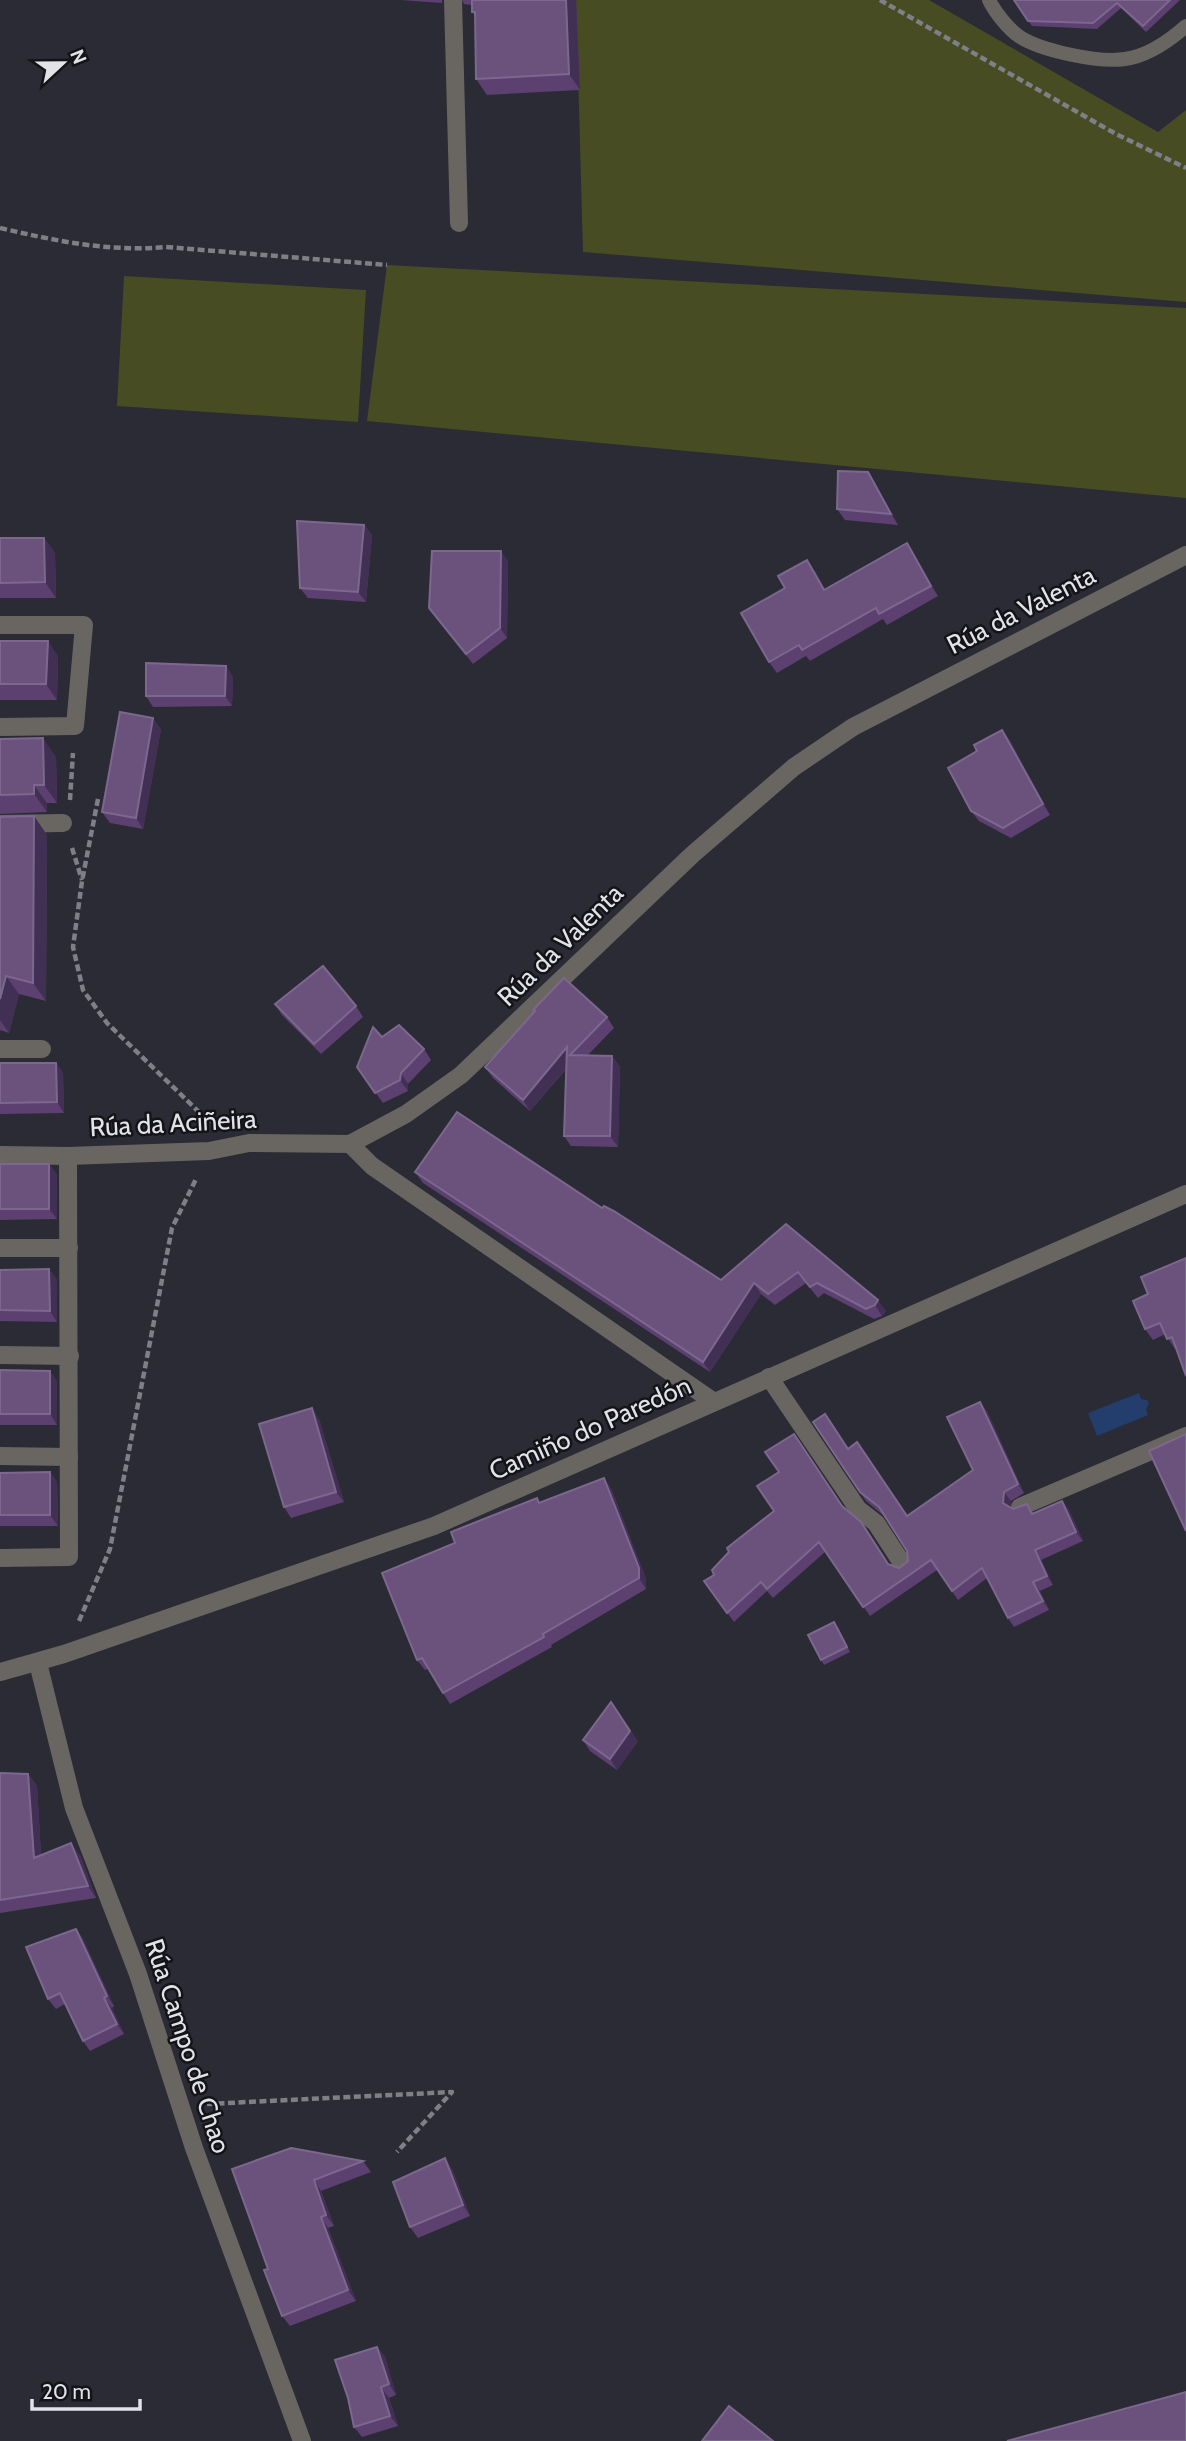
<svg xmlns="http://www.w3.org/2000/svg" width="1186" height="2441" viewBox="0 0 1186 2441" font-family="Cabin,sans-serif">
<rect width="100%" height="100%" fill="#2a2b34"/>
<g fill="#474c23">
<path d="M576 0H929L1158 132 1186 110V302L583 252Z"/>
<path d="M387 265 1186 308V498L367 421Z"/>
<path d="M124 276 366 290 358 422 117 406Z"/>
</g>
<path fill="#233d6d" d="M1139 1393 1141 1399 1147 1400 1149 1403 1146 1409 1148 1415 1097 1436 1088 1413Z"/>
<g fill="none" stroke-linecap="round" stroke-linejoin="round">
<g stroke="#7e7f87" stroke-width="4.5" stroke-dasharray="7 3.5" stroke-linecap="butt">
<path d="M880 0 1116 134 1186 168"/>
<path d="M0 228C57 241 107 252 166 247L387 265"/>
<path d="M98 799 82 881 73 947 83 990 107 1023 201 1114 213 1122"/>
<path d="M70 800 73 753"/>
<path d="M72 848 82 880"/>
<path d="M79 1621 110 1549 172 1228 196 1179"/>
<path d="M207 2104 452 2092 397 2152"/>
</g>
<path stroke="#696662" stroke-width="14" d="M989 0C995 12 1008 29 1020 37 1042 51 1099 63 1125 59 1148 56 1169 41 1186 26"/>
<g stroke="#696662" stroke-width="18">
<path d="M453 0 459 223"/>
<path d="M0 625H84L75 726 0 727"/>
<path d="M0 824 63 823"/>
<path d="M0 1049H42"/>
<path d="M350 1144 372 1166 714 1402"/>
<path d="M0 1155 68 1156 209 1151 249 1143 350 1144 406 1114 461 1075 693 854 794 767 853 727 1186 555"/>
<path d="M0 1248H69"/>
<path d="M0 1355 70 1356"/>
<path d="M769 1377 858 1509 876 1523 904 1566"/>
<path d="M0 1456 69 1457"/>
<path d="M1020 1507 1186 1436"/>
<path d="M0 1558 69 1557 68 1156"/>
<path d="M38 1663 74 1808 138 1974 194 2148 302 2441"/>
<path d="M0 1672 64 1654 434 1526 1186 1194"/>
</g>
</g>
<g fill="#5b4070">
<path d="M400 0H442V3Z"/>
<path d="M462 0H576L580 90 487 95 476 79 475 16 472 12V5L464 4Z"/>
<path d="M1014 0H1180L1146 32 1121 8 1097 29 1032 26Z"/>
<path d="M868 472 875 483 898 525 845 520 837 509Z"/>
<path d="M364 525 372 535 366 602 308 598 300 588Z"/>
<path d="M0 538H44L55 553 56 598H0Z"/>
<path d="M907 543 914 554 938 596 887 625 883 619 810 661 806 656 777 673 769 662 785 588 815 571 825 589Z"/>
<path d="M508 561 507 638 473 664 429 608Z"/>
<path d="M0 641 58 656 57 700H0Z"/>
<path d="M226 666 233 677 232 706 153 707 146 696Z"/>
<path d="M161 729 143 829 110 823 102 812Z"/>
<path d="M1002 730 1010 741 1050 815 1011 838 979 821 971 811 977 751Z"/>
<path d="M0 739 56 757 57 803H47V812L0 814Z"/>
<path d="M34 816 47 835 46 1001 19 994 9 1033 0 1030V817Z"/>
<path d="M275 1004 356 1006 363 1017 321 1054 282 1015Z"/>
<path d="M607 1017 614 1028 587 1056H612L620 1067 618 1147 571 1146 564 1136 567 1068 530 1111 493 1078 485 1067Z"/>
<path d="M382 1037 424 1049 431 1060 408 1084V1091L383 1103 357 1067Z"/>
<path d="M0 1063H56L63 1073 64 1113 0 1114Z"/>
<path d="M0 1164H49L57 1175V1219L0 1220Z"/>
<path d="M415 1172 721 1280 786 1224 886 1311 882 1316 874 1319 824 1293 818 1298 806 1283 775 1305 761 1294 710 1372 423 1183Z"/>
<path d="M1186 1258 1176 1349H1175L1165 1334 1153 1340 1145 1329 1148 1294Z"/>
<path d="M49 1269 57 1280V1322L0 1321V1270Z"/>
<path d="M0 1370 57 1381V1425H0Z"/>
<path d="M987 1411 1024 1493 1011 1501 1010 1507 1013 1509 1027 1504 1033 1513 1062 1501 1069 1510 1083 1541 1041 1560 1053 1585 1040 1591 1049 1610 1014 1627 1008 1618 987 1578 958 1600 937 1570 870 1616 825 1552 773 1598 767 1591 734 1622 704 1581 714 1575 774 1511 779 1472 843 1507 889 1564 899 1568 908 1561 907 1551 884 1516 866 1501 813 1422 848 1449 907 1516 973 1470Z"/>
<path d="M319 1419 344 1502 291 1518 284 1507Z"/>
<path d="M50 1472 57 1482 58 1526H0V1473Z"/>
<path d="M611 1488 646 1579V1589L551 1645 552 1647 450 1704 428 1669 425 1670 417 1660 455 1543 541 1503Z"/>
<path d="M838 1627 850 1652 824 1665 821 1660Z"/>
<path d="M583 1740 638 1741 617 1770 590 1751Z"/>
<path d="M0 1773 28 1774 37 1786 41 1855H80L96 1898 0 1913Z"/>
<path d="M76 1929 83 1939 114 2006 112 2008 124 2034 90 2051 83 2041 65 2004 56 2009 48 1999Z"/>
<path d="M363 2161 371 2172 321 2191 334 2226 328 2228 356 2301 290 2326 282 2316 268 2269 232 2169Z"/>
<path d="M452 2169 470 2216 418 2238 410 2227Z"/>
<path d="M377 2347 385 2357 396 2395 389 2398 398 2426 362 2437 354 2427Z"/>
</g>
<g fill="#413053">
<path d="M566 0H576L580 90 569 74Z"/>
<path d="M868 472 875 483 898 525 891 514Z"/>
<path d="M364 525 372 535 366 602 358 592Z"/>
<path d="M44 538 55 553 56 598 45 582Z"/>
<path d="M907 543 914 554 938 596 931 586Z"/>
<path d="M501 551 508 561 507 638 500 628Z"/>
<path d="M807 560 815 571 831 600 824 590Z"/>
<path d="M48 641 58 656 57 700 46 684Z"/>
<path d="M226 666 233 677 232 706 225 696Z"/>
<path d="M153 718 161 729 143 829 136 818Z"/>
<path d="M1002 730 1010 741 1050 815 1043 804Z"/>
<path d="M43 738 56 757 57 803 44 785Z"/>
<path d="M34 785 47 803V812L34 794Z"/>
<path d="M34 816 47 835 46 1001 33 983Z"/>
<path d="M6 976 19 994 9 1033 0 1020V999Z"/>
<path d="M567 1047 570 1055 573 1060 530 1111 523 1100Z"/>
<path d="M612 1056 620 1067 618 1147 610 1136Z"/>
<path d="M56 1063 63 1073 64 1113 57 1102Z"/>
<path d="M401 1073 408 1084V1091L400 1080Z"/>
<path d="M49 1164 57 1175V1219L49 1209Z"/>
<path d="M49 1269 57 1280V1322L50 1311Z"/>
<path d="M754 1283 761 1294 710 1372 703 1362Z"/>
<path d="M878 1300 886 1311 882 1316 875 1305Z"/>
<path d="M50 1371 57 1381V1425L50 1414Z"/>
<path d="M980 1402 987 1411 1024 1493 1018 1484Z"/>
<path d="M312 1408 319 1419 344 1502 336 1492Z"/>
<path d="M50 1472 57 1482 58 1526 50 1515Z"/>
<path d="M604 1478 611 1488 646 1579V1589L639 1578Z"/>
<path d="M1004 1492 1011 1501 1010 1512 1003 1503Z"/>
<path d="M1062 1501 1069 1510 1083 1541 1076 1532Z"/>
<path d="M1035 1550 1041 1560 1053 1585 1047 1576Z"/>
<path d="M1033 1582 1040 1591 1049 1610 1043 1601Z"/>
<path d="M619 1713 638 1741 617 1770 610 1759Z"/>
<path d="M28 1774 37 1786 42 1870 34 1858Z"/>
<path d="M71 1843 80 1855 96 1898 88 1886Z"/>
<path d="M76 1929 83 1939 114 2006 107 1996Z"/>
<path d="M104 1998 112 2008 124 2034 117 2024Z"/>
<path d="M445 2158 452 2169 470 2216 463 2205Z"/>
<path d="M314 2180 321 2191 334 2226 326 2215Z"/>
<path d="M321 2217 328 2228 356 2301 348 2290Z"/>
<path d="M377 2347 385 2357 396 2395 389 2384Z"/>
<path d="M381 2387 389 2398 398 2426 390 2416Z"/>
</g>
<g fill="#6a527d" stroke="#7c688e" stroke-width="2">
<path d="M472 0H566L569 74 476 79 475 12H472Z"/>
<path d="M1014 0H1170L1143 26 1117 3 1093 23 1028 21Z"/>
<path d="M838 471 868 472 891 514 837 509Z"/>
<path d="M297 521 364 525 358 592 300 588Z"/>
<path d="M0 538H44L45 582 0 583Z"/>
<path d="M907 543 931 586 879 614 876 608 802 650 799 645 769 662 741 613 785 588 778 576 807 560 824 590Z"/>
<path d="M432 551H501L500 628 466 654 429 608Z"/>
<path d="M0 641H48L46 684H0Z"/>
<path d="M146 663 226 666 225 696H146Z"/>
<path d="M120 712 153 718 136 818 102 812Z"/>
<path d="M1002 730 1043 804 1003 828 971 811 948 768 977 751 974 745Z"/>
<path d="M43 738 44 785H34V794L0 795V739Z"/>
<path d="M34 816 33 983 6 976 0 999V817Z"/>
<path d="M323 966 356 1006 314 1044 275 1004Z"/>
<path d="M564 978 607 1017 570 1055 612 1056 610 1136H564L567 1047 523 1100 485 1067 535 1011 533 1010Z"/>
<path d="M399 1025 424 1049 401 1073 400 1080 375 1093 357 1067 373 1027 382 1037Z"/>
<path d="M0 1063H56L57 1102 0 1103Z"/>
<path d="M457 1112 602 1208 604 1206 614 1211 721 1280 786 1224 878 1300 875 1305 866 1309 817 1283 810 1287 798 1272 768 1294 754 1283 703 1362 415 1172Z"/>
<rect x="0" y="1164" width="49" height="45"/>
<path d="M1186 1258V1376L1172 1337 1167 1339 1160 1323 1145 1329 1133 1301 1148 1294 1141 1277Z"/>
<path d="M49 1269 50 1311 0 1310V1270Z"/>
<path d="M0 1370 50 1371V1414H0Z"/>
<path d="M980 1402 1018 1484 1004 1492 1003 1503 1013 1509 1027 1504 1032 1514 1062 1501 1076 1532 1035 1550 1047 1576 1033 1582 1043 1601 1008 1618 982 1568 952 1591 931 1560 863 1607 819 1542 767 1589 761 1582 727 1613 704 1581 714 1575 712 1570 729 1552 727 1548 774 1511 757 1486 779 1472 765 1452 794 1434 842 1506 861 1522 888 1564 899 1568 908 1561 907 1551 879 1507 860 1492 813 1422 825 1414 848 1449 857 1442 907 1516 973 1470 947 1417Z"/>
<path d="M312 1408 336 1492 284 1507 259 1424Z"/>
<path d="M1186 1434V1531L1149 1451Z"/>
<path d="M50 1472V1515H0V1473Z"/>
<path d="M604 1478 639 1568V1578L543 1634 544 1637 443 1693 422 1658 417 1660 382 1573 455 1543 451 1532 537 1498 539 1503Z"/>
<path d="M834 1622 847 1647 821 1660 808 1635Z"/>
<path d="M611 1702 630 1731 610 1759 583 1740Z"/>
<path d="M0 1773 28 1774 34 1858 71 1843 88 1886 0 1900Z"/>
<path d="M76 1929 107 1996 104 1998 117 2024 83 2041 60 1993 48 1999 26 1947Z"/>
<path d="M291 2148 363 2161 314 2180 326 2215 321 2217 348 2290 282 2316 264 2270 268 2269 232 2169Z"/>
<path d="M445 2158 463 2205 410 2227 393 2182Z"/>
<path d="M377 2347 389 2384 381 2387 390 2416 354 2427 348 2398 335 2360Z"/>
<path d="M1186 2392V2441H1007Z"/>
<path d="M729 2406 773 2441H702Z"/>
</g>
<g text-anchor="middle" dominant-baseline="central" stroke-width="5" stroke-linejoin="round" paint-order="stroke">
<g font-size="26" fill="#e2e3e9" stroke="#141418">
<text transform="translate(1021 610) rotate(-27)">Rúa da Valenta</text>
<text transform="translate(560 945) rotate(-44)">Rúa da Valenta</text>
<text transform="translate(173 1123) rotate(-3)">Rúa da Aciñeira</text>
<text transform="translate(590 1428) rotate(-24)">Camiño do Paredón</text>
<text transform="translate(188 2046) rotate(72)">Rúa Campo de Chao</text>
</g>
</g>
<g transform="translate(63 63) rotate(68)" stroke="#141418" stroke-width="5" paint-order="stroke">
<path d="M0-5L12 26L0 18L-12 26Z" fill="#e2e3e9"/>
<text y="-10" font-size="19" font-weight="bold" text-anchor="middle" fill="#e2e3e9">N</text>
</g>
<path d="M32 2399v10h108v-10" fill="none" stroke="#e2e3e9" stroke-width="3.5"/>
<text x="42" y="2399" font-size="21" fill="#e2e3e9" stroke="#141418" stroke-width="5" paint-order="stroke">20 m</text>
</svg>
